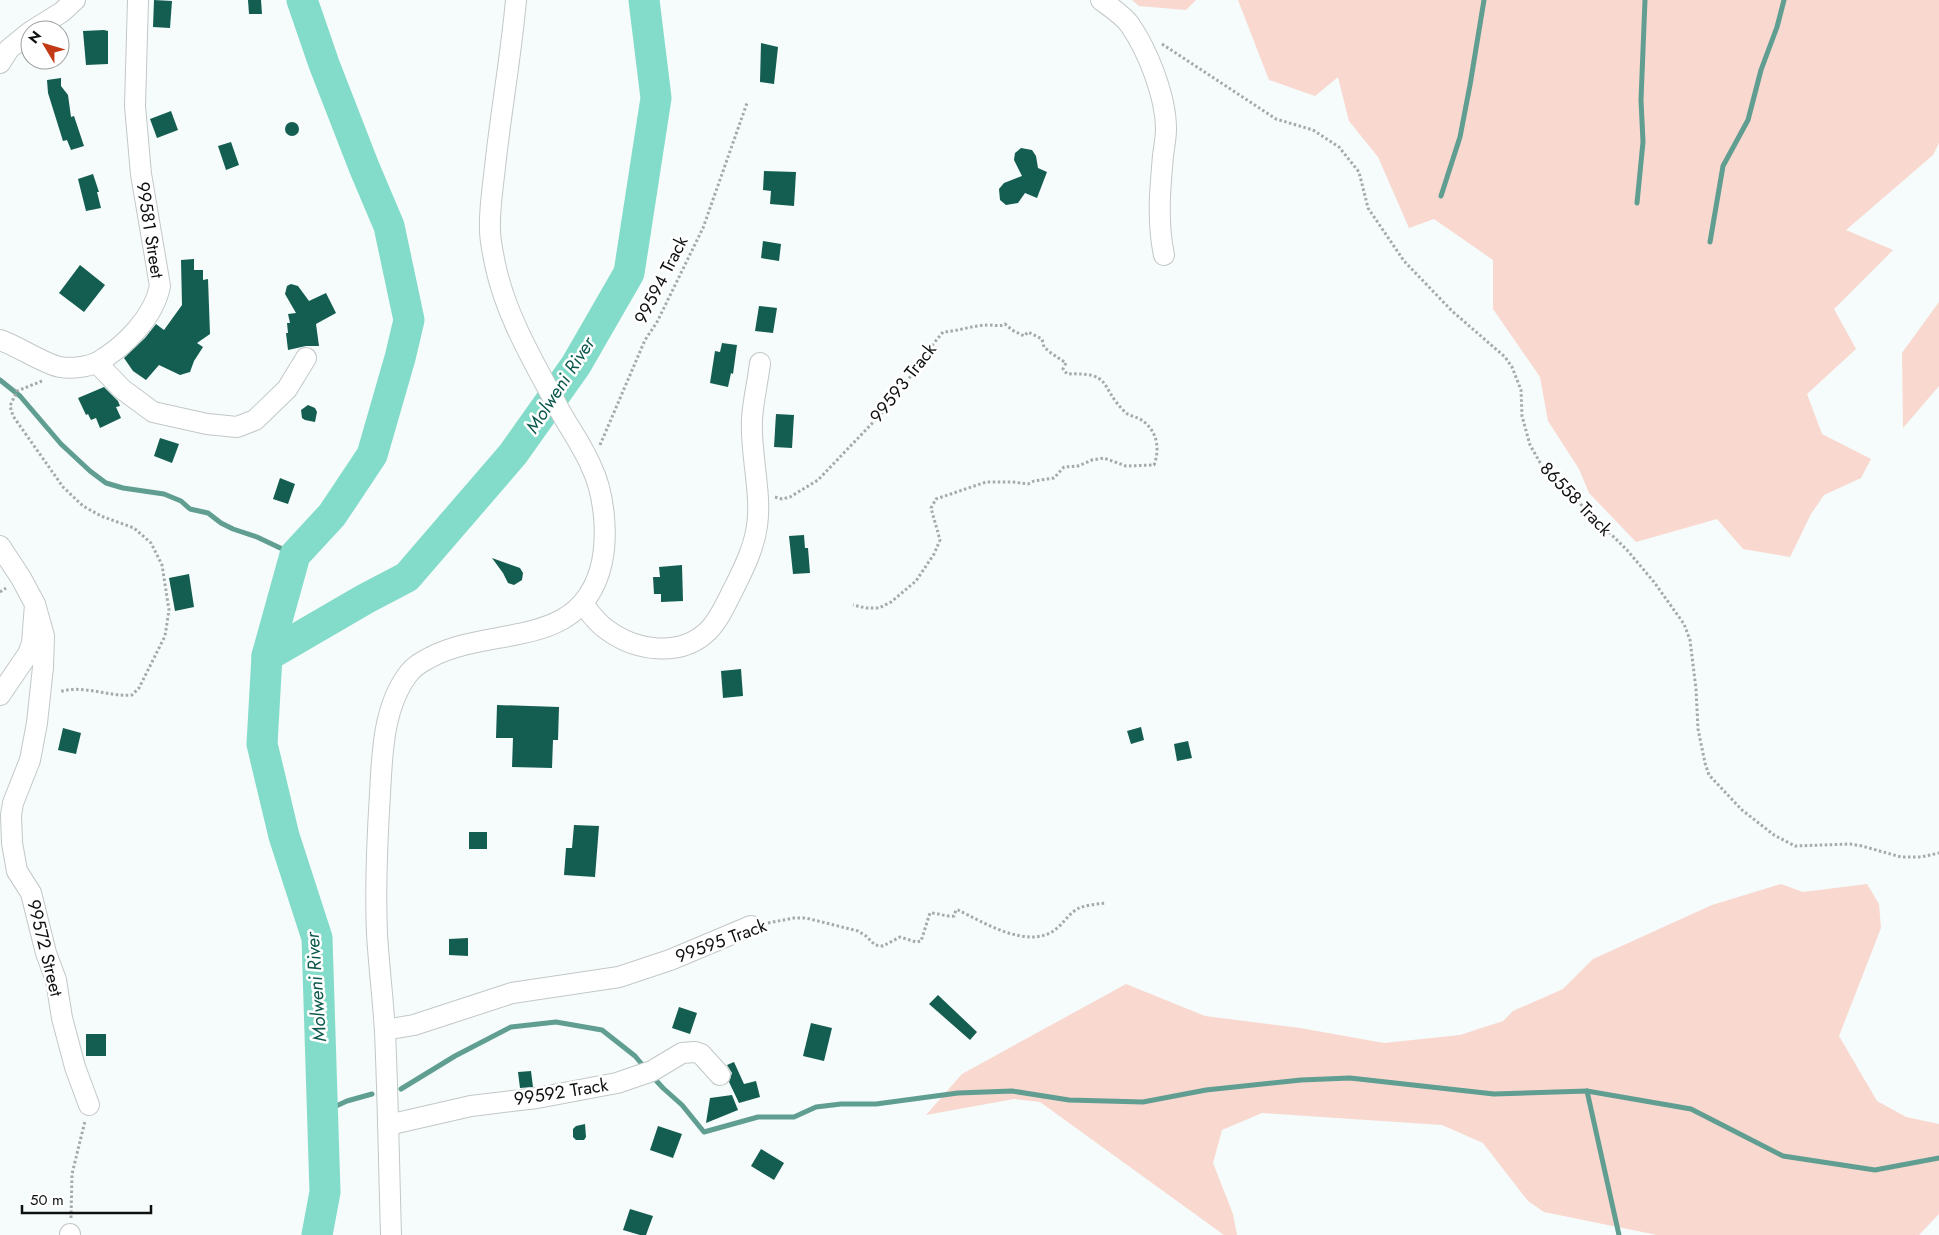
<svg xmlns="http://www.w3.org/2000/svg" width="1939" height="1235" viewBox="0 0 1939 1235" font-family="Jost,sans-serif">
<rect width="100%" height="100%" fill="#f5fcfb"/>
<g fill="#f9d8cf">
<path d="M1132 0H1196L1186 10 1139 6Z"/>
<path d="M1238 0H1939V143L1933 155 1846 230 1893 250 1834 309 1856 349 1807 394 1822 434 1871 459 1861 478 1824 495 1811 514 1790 557 1743 549 1717 519 1636 542 1589 493 1579 469 1548 421 1540 377 1493 309V260L1434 219 1409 228 1378 157 1349 121 1338 77 1315 96 1269 80Z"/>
<path d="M1939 302V386L1903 428 1902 353Z"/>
<path d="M1781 884 1803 892 1867 884 1879 904 1881 928 1839 1036 1877 1101 1906 1117 1939 1124V1214L1919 1235H1657L1544 1212 1528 1201 1483 1143 1442 1125 1262 1113 1222 1130 1213 1163 1233 1214 1237 1235H1224L1040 1102 1014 1099 926 1115 962 1074 1126 984 1205 1016 1300 1028 1384 1043 1460 1035 1503 1021 1513 1011 1563 989 1593 959 1712 905Z"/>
</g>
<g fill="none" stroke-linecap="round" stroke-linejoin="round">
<g stroke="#609e91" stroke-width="5">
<path d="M1441 196 1460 137 1470 85 1484 0"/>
<path d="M1637 203 1643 142 1641 100 1645 0"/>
<path d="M1710 242 1723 166 1748 120 1761 70 1777 27 1784 0"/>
<path d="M0 380 20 396 61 444 90 471 106 483 123 488 164 494 181 501 190 509 208 513 221 523 233 529 257 537 295 555"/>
<path d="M651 1075 663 1088 682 1105 704 1132 758 1117H794L816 1107 841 1104H876L958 1093 1012 1091 1069 1100 1143 1102 1206 1090 1301 1080 1350 1078 1494 1094 1587 1091 1691 1109 1783 1156 1875 1170 1939 1158"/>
<path d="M401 1089 455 1056 511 1027 556 1022 602 1030 635 1056 646 1069"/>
<path d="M1587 1091 1619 1235"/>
<path d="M323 1112 347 1101 372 1094"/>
</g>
<g stroke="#83dbc9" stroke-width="31">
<path d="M267 656 295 555 332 515 372 455 400 358 409 320 389 226 364 167 324 64 302 0"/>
<path d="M317 1235 325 1192 317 938 284 836 262 744 267 656 365 599 407 577 513 454 576 365 629 273 656 98 644 0"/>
</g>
</g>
<g fill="#145d51">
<path d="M154 0 172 1 170 28 153 27Z"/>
<path d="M248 0H261L262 14H249Z"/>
<path d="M104 30 108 31V64L86 65 83 31Z"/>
<path d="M761 43 778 47 774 84 760 82Z"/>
<path d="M61 78V86L68 95 71 117 74 116 84 146 71 150 67 140 63 141 48 93 47 80Z"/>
<path d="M171 111 178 130 157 138 150 119Z"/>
<circle cx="292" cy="129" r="7"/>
<path d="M231 142 239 165 226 170 218 146Z"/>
<path d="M1021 148 1032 150 1036 156 1038 168 1047 172 1037 198 1025 193 1018 203 1006 205 1000 200 999 189 1004 183 1022 176 1014 160 1015 153Z"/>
<path d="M764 171 796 172 794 206 770 204 771 191 763 190Z"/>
<path d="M93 174 99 192H97L101 208 86 211 78 179Z"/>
<path d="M763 241 781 244 779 261 761 258Z"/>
<path d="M194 259V270H203V280L208 279 210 334 197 343 203 347 194 361 190 372 180 375 159 365 146 380 133 371 124 358 145 338 156 324 164 330 182 305 181 260Z"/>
<path d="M80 265 105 285 84 312 59 293Z"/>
<path d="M291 284 298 286 309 301 326 293 336 313 316 324 319 346H306L288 350 286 333H288L287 323H290L288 314 296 313 285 294 287 286Z"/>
<path d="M759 306 777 308 773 333 755 331Z"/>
<path d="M722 343 737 345 733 374 731 373 728 387 710 383 715 351 720 352Z"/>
<path d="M104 387 118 401 120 406 116 407 121 418 100 428 96 418 91 420 88 414 86 415 78 398Z"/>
<path d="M308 405 315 408 317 412 315 422 305 420 302 418 301 410Z"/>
<path d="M776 414 794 415 792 448 774 447Z"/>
<path d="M160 438 179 444 172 463 154 456Z"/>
<path d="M280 478 295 484 288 504 273 499Z"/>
<path d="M804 535 805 548H808L810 573 793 574 789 536Z"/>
<path d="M492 558 520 568 523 573 522 580 514 585 508 583 503 573Z"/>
<path d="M682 565 683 601 661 602V594H654L653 577H660L659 567Z"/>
<path d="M189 574 194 607 175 611 169 578Z"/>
<path d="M741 669 743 696 723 698 721 671Z"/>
<path d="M497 705 559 707 558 740H553L552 768 512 767 513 738H496Z"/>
<path d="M1141 727 1144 740 1131 744 1127 731Z"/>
<path d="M63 728 81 733 76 754 58 750Z"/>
<path d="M1188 741 1192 758 1177 761 1174 744Z"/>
<path d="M574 825 599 826 595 877 564 875 566 848H572Z"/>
<rect x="469" y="832" width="18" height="17"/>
<path d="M468 938V956L449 955V939Z"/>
<path d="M938 995 977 1032 970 1040 929 1004Z"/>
<path d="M679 1007 697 1013 690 1034 672 1028Z"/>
<path d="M811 1023 832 1028 824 1061 803 1056Z"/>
<rect x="86" y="1034" width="20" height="22"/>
<path d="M734 1062 744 1084 756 1081 760 1097 739 1103 729 1082 732 1073 727 1065Z"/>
<path d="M531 1071 533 1087 520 1088 518 1072Z"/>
<path d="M732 1095 738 1110 706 1123 710 1098Z"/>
<path d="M585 1124 586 1137 584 1140H576L573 1137V1129L576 1126Z"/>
<path d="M658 1126 682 1134 673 1158 650 1150Z"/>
<path d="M761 1149 784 1163 774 1180 751 1166Z"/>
<path d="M630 1209 653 1216 646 1235H640L623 1230Z"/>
</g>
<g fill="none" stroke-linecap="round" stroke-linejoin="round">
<g stroke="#c2c8c7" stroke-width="22">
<g id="street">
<path d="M1101 0C1110 7 1123 15 1130 25 1148 51 1166 97 1166 129 1166 138 1164 147 1163 156 1160 189 1157 222 1164 255"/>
<path d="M33 30 62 12 75 0"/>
<path d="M0 63 9 49 30 32"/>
<path d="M0 340C18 346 44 364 60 367 71 369 88 367 98 362 124 347 154 317 160 286L141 174 135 106 138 0"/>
<path d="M97 363 122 389 153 412 207 424 237 427 255 420 287 389 306 358"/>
<path d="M0 546 21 578 35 604 32 643 28 654 0 695"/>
<path d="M35 604 44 636 43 667 37 723 30 760 13 803 11 815 12 843 17 871 31 893 46 953 56 980 62 1018 75 1067 89 1105"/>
<path d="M583 604C590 613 597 623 606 629 635 651 680 658 708 631 720 619 727 601 735 586 745 566 754 547 757 526 762 494 750 452 752 419 753 401 758 381 760 363"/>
<path d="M385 1030 414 1025 512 993 619 977 670 960 751 926"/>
<path d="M388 1125 471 1106 537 1098 617 1083 652 1071 682 1053 695 1052 701 1054 720 1075"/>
<path d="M70 1235V1234"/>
<path d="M391 1235C389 1167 388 1099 385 1032 383 999 379 967 377 934 375 887 377 841 380 794 382 755 383 706 409 673 415 665 422 662 431 657 492 625 583 651 602 562 608 533 604 492 591 466 583 447 570 429 560 411 535 364 506 317 495 264 493 253 490 241 490 230 489 209 493 187 495 167 501 111 511 56 516 0"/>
</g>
</g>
<g stroke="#a5aaa9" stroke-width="3" stroke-dasharray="2.5 2.5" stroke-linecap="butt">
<path d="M1162 44 1276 119 1313 130 1339 147 1359 172 1368 208 1404 261 1452 311 1505 357 1512 367 1521 390 1522 416 1530 445 1542 466 1627 550 1654 582 1684 624 1690 640 1696 689 1698 729 1705 763 1709 775 1742 810 1774 835 1795 846 1850 844 1862 846 1901 857H1921L1939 853"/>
<path d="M42 381 17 391 10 406 13 416 63 487 83 506 101 516 134 528 151 543 162 565 169 610 165 636 139 688 132 695C108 697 83 684 59 692"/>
<path d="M600 445 645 340 657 322 703 228 747 103"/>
<path d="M775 497 782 499 790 497 818 480 882 413 910 377 920 360 943 332C959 331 974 325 989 325 996 325 1000 327 1005 324L1012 330 1024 336 1028 332 1042 339 1044 347 1051 353 1066 363 1063 369 1067 374C1113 372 1099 386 1124 411 1127 415 1133 416 1138 418 1156 427 1161 447 1154 465L1126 466 1104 458 1092 460 1078 466 1064 467 1054 478 1034 481 1028 484 1013 482H986L936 499 931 508 940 540 934 554 916 581 891 602 879 608H866L853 605"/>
<path d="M0 592 6 588"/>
<path d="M768 923 794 918H806L858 931 866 936 875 945 883 946 900 937 916 942 921 941 930 913C938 913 946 917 954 916L956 910H958C983 922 1029 951 1056 929 1064 923 1070 912 1079 908 1087 905 1097 904 1106 903"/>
<path d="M71 1218 72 1174 85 1121"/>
</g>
<use href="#street" stroke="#fff" stroke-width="20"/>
</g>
<g text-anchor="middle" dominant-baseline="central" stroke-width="5" stroke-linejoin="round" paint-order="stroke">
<g font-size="18" fill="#0e100f" stroke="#fff">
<text transform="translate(150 230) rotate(81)">99581 Street</text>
<text transform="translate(661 280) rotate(-63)">99594 Track</text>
<text transform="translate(903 383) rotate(-52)">99593 Track</text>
<text transform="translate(1576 499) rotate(46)">86558 Track</text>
<text transform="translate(721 941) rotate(-20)">99595 Track</text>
<text transform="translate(45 948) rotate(76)">99572 Street</text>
<text transform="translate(561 1092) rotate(-9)">99592 Track</text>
</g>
<g font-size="19" font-style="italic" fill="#0d594d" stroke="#fff">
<text transform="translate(560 385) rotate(-57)">Molweni River</text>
<text transform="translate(316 987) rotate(-94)">Molweni River</text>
</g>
</g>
<g transform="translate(45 45) rotate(308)"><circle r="24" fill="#ffffff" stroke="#9f9f9f"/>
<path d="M0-4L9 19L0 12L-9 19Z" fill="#c33914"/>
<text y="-8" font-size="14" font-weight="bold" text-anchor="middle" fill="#0e100f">N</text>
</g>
<path d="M22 1205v8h129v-8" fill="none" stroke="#0e100f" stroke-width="2.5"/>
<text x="30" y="1205" font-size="15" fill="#0e100f" stroke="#ffffff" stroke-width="4" paint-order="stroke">50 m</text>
</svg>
